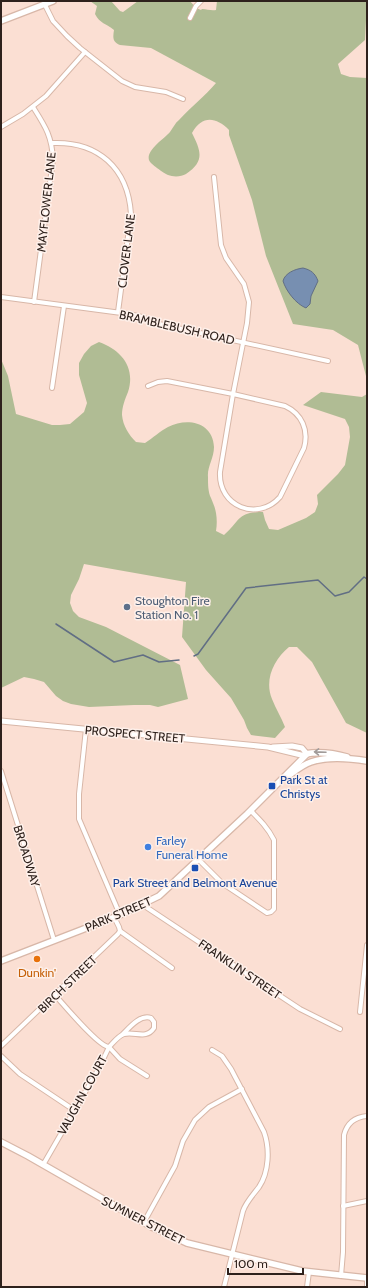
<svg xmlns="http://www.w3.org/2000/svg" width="368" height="1288" viewBox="0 0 368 1288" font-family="Cabin,sans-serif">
<rect width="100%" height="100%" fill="#fbdfd3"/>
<g fill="#b0bc94">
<path d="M90 1H111L120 11 123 12 138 1H190L196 8 201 10 202 9C207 9 211 11 216 10L217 1H367L365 40 338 64 341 74 350 77 367 78V380L358 345 333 330 293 324 266 256 252 200 229 135V130C216 117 202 115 192 133 201 151 205 161 186 174 181 177 173 177 168 175 164 173 150 164 149 160 146 150 164 139 170 132 173 128 175 123 179 120 191 107 205 96 216 83L151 48 120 45C112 42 113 37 114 30 106 23 100 24 95 14L97 6Z"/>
<path d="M99 342C121 350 136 367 128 392 125 399 122 407 122 415 123 426 129 435 136 442L145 443C153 438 160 431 168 427 187 417 213 422 214 447 214 458 207 467 208 477 208 484 208 492 211 498 213 503 215 507 216 513 217 519 217 525 216 531L224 535C241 520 237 512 263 512L265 520 269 529 278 530 306 518 315 512 318 504 317 495 338 474 345 465 350 437 349 427 345 419 303 405 321 392 362 397 367 394V733L346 723 312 662 297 647H289C274 659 264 680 272 699 276 709 281 717 285 727L275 738 251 735 247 728 244 720 231 698 206 670 182 637 186 582 84 564 79 579 71 595 70 603 73 611 79 617 106 627 180 665 188 699 158 707 150 705H134L89 707 71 704 63 701 56 696 44 682 34 679 24 677 1 688V359L8 376 16 414 52 425H60L70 424 84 412 87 403 79 375V363L84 354 91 346Z"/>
</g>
<path fill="#778fb1" stroke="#616e84" d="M303 268C311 270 315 273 318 281L311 296 310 304 306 308C296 304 286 291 283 281 285 273 295 269 303 268Z"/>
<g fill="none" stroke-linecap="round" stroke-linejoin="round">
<g stroke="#616e84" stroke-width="1.5">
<path d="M56 624 114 662 143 655 159 662 179 660"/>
<path d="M194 656 198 654 246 588 318 580 335 596 349 592 364 577 367 579"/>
</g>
<g stroke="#d8b7a8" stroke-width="6">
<g id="minor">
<path d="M45 5 53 21 67 36 80 48 122 81 135 87 166 92 183 99"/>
<path d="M190 18 196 6 201 1"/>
<path d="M33 107C45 126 52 136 53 160L34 302"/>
<path d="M1 127 23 114 46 96 85 52"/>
<path d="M52 143C98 141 128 168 131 214L118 312"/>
<path d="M1 297 129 314 142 317 159 324 328 361"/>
<path d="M148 386 158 382 167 381 233 394 220 472C218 507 258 522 280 497L304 448C309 430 302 414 285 406L233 394 247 323 249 302 244 284 226 258 221 245 214 177"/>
<path d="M52 388 64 306"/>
<path d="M86 729 79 794V819L120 915"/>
<path d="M1 771 54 940"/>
<path d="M199 860 222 883 267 913 271 912 274 909V840C268 828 260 820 251 811"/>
<path d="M143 905 300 1009 340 1029"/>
<path d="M120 931 172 968"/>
<path d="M55 995C64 1005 99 1047 109 1047 113 1043 118 1036 124 1034 135 1031 146 1040 154 1028V1022L151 1018C140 1014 129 1028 122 1035"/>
<path d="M360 1012 367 945"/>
<path d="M1 1046 118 934 120 931 119 927 114 917"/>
<path d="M212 1050 222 1056 231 1069 264 1132C270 1149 269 1172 259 1187 253 1195 246 1202 243 1211L224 1287"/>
<path d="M1 1056 20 1074 74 1110"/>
<path d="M43 1165 99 1068 109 1047 120 1059 147 1076"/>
<path d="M343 1206 367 1201"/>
<path d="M144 1222 175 1166 183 1141 195 1120 209 1107 242 1089"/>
<path d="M341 1276 343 1252 344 1135C347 1123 355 1117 367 1116"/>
<path d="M307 1287 309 1272"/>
<path d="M367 1287V1281"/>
</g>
</g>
<g stroke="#d8b7a8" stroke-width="7">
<g id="tertiary">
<path d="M1 721 268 747 301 755"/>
<path d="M273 747 292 746 302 748 307 754"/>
</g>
</g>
<g stroke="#d8b7a8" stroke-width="8">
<g id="secondary">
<path d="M1 21 53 1"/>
<path d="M305 754C320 751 333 753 347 757"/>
<path d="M287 777C294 772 302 765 311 762 328 756 349 758 367 761"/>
<path d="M1 961 120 915 159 896 247 814 307 754"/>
<path d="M1 1142 28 1156 152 1227 187 1243 302 1271 367 1278"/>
</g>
</g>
<use href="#minor" stroke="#fff" stroke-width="4"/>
<use href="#tertiary" stroke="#fff" stroke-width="5"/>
<use href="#secondary" stroke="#fff" stroke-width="5.5"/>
</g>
<defs><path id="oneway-shaft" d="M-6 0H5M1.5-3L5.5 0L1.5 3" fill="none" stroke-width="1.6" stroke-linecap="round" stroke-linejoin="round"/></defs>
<use stroke="#a19b99" href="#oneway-shaft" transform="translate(320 752) rotate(-178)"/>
<circle fill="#5c6f8a" stroke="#fef0ea" stroke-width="1.5" cx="127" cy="607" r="4"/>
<g fill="#1a4fb4" stroke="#fef0ea" stroke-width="1.5">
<rect x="268" y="782" width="8" height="8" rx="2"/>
<rect x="191" y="864" width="8" height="8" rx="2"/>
</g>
<circle fill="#3f7fe0" stroke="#fef0ea" stroke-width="1.5" cx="148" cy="847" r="4"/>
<circle fill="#e8710a" stroke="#fef0ea" stroke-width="1.5" cx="37" cy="959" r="4"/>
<g text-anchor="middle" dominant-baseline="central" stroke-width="3" stroke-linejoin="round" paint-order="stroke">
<g font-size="12" fill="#2e211c" stroke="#fef0ea">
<text transform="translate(46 202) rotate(-84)">MAYFLOWER LANE</text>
<text transform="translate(126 251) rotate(-83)">CLOVER LANE</text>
<text transform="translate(177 327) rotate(13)">BRAMBLEBUSH ROAD</text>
<text transform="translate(135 734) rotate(5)">PROSPECT STREET</text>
<text transform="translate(27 856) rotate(73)">BROADWAY</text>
<text transform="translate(118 914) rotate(-23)">PARK STREET</text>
<text transform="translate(240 969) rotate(34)">FRANKLIN STREET</text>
<text transform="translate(67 984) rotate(-44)">BIRCH STREET</text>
<text transform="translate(82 1095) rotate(-61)">VAUGHN COURT</text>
<text transform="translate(143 1220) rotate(27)">SUMNER STREET</text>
</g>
<g font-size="12" fill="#4e5e75" stroke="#fef0ea" text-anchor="start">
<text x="135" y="600">Stoughton Fire<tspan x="135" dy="14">Station No. 1</tspan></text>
</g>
<g font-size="12" fill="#164399" stroke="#fef0ea" text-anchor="start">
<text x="280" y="779">Park St at<tspan x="280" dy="14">Christys</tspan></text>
<text x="195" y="882" text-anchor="middle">Park Street and Belmont Avenue</text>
</g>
<g font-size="12" fill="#366cbe" stroke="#fef0ea" text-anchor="start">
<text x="156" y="840">Farley<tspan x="156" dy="14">Funeral Home</tspan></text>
</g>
<g font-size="12" fill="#c56008" stroke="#fef0ea">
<text x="37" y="972">Dunkin'</text>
</g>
</g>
<rect width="368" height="1288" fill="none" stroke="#2e211c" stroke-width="4"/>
<path d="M228 1268v6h75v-6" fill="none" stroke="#2e211c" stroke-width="2"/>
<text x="234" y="1268" font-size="12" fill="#2e211c" stroke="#fef0ea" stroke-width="3" paint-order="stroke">100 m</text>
</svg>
